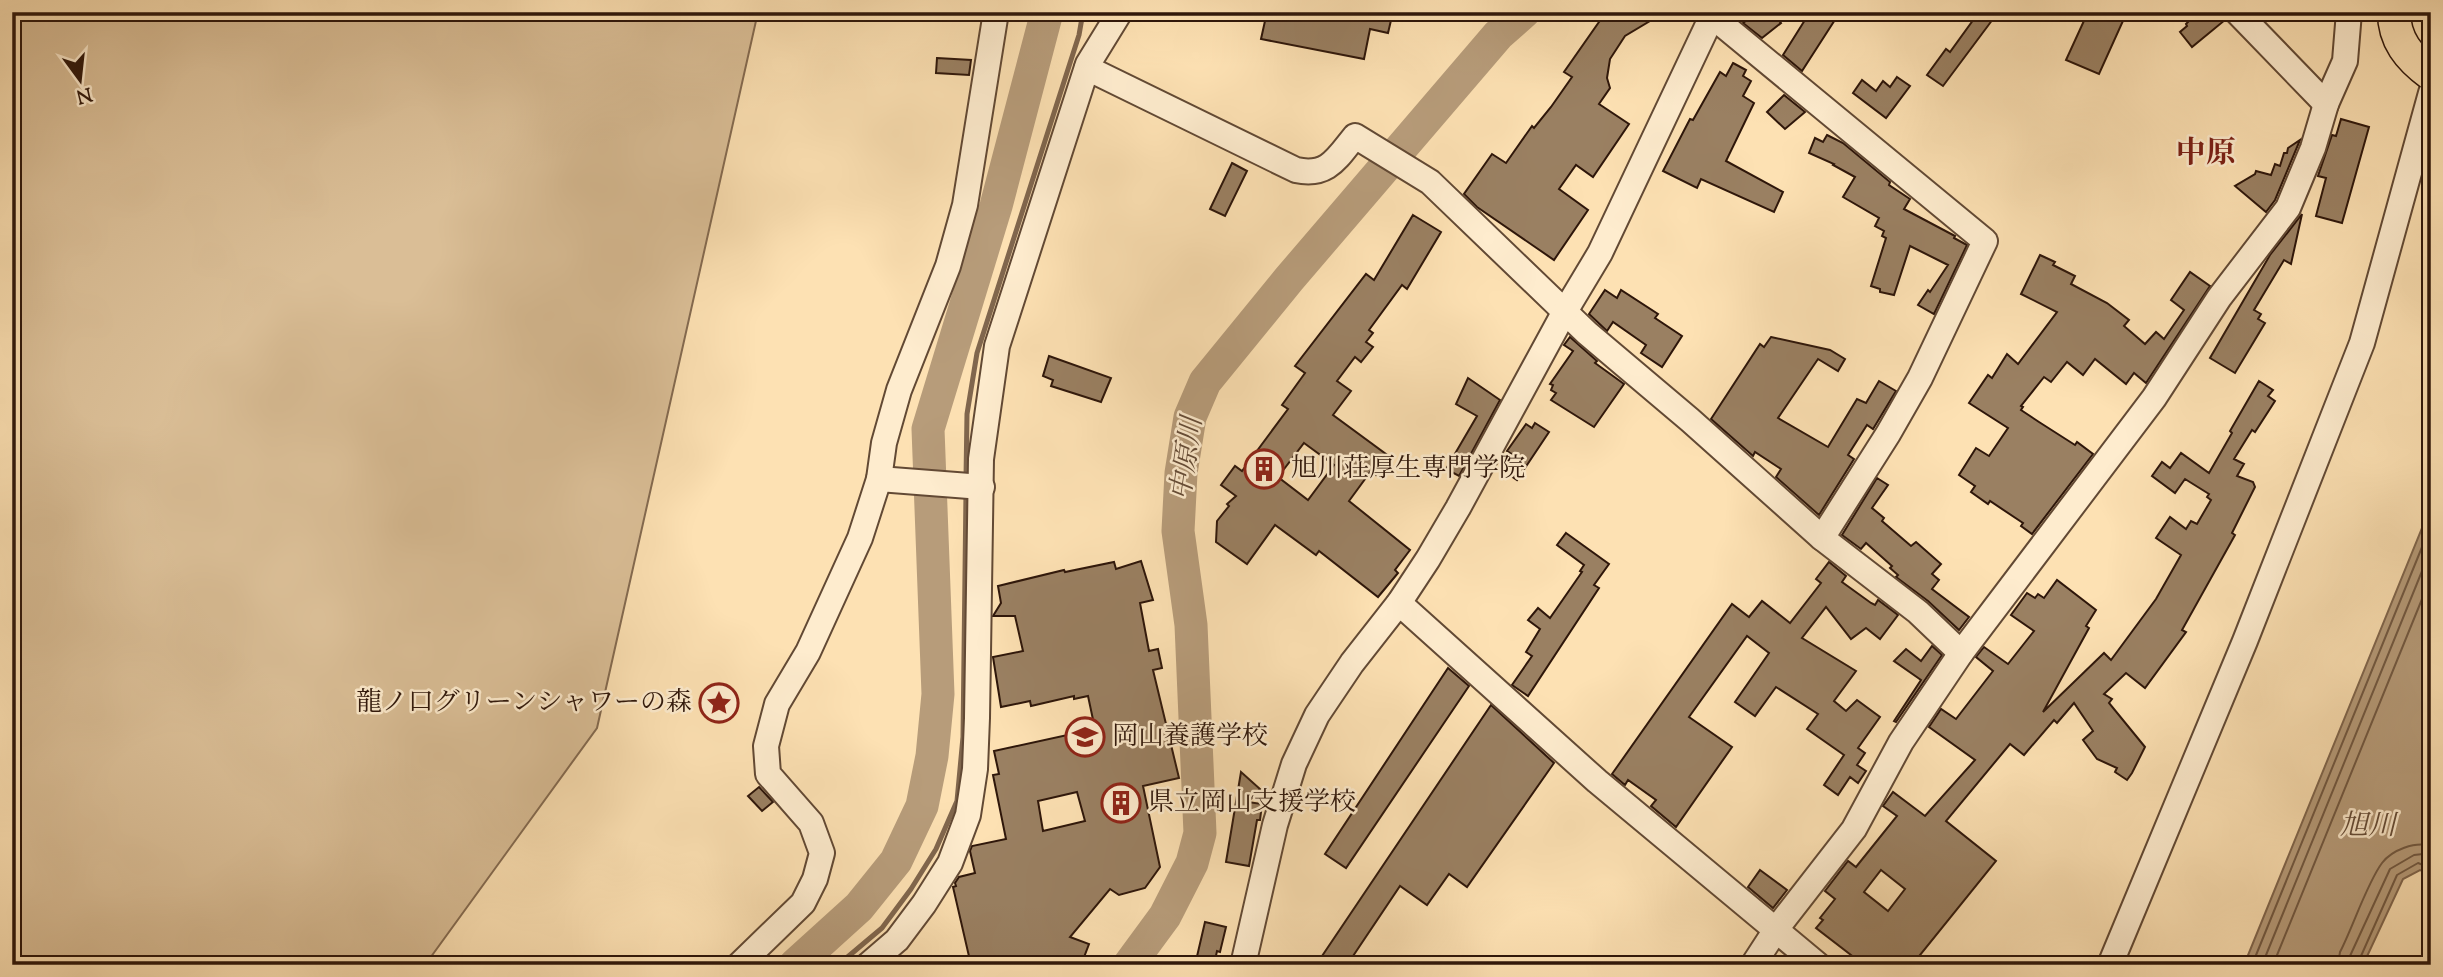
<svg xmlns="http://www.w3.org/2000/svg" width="2443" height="977" viewBox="0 0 2443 977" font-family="'Sorts Mill Goudy','Noto Serif JP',serif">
<rect width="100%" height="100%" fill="#fde1b3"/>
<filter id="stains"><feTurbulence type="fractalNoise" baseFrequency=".00286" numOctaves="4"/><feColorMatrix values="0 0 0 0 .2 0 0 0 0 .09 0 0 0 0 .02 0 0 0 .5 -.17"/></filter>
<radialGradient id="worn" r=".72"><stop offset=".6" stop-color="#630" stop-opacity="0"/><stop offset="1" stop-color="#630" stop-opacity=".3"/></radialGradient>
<path fill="#dabe96" stroke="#846a50" stroke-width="2" d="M12 12H758L597 728 425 965H12Z"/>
<path fill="#b79c7a" stroke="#80664d" stroke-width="2" d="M2431 506V880L2425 872 2420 870 2403 879 2363 965H2244Z"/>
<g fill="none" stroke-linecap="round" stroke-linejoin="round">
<g stroke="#725942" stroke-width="2">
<path d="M2252 965 2431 525"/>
<path d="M2262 965 2431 549"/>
<path d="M2273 965 2431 577"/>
<path d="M2338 965 2340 952C2353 927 2367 883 2382 863 2392 850 2415 841 2431 846"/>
<path d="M2349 965 2350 956 2390 869 2414 855 2423 854 2431 857"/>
<path d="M2357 965 2397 875 2418 863 2431 868"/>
</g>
<g stroke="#80664d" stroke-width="5">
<path d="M966 478 967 414 977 353 1079 35 1083 12"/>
<path d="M838 965 882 928 911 889 936 849 957 801 963 737 966 492"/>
</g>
<g stroke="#b79c7a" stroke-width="33">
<path d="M795 965 859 907 896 861 922 806 932 756 938 694 928 429 996 206 1047 12"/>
<path d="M1129 965 1165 916 1192 863 1200 833 1191 625 1178 531 1181 473 1190 417 1205 382 1289 279 1498 35 1524 12"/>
</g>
</g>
<g fill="#9a8062" stroke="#2e160a" stroke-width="2" fill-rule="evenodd">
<path d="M1267 12H1375L1392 16 1388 33 1370 29 1364 59 1261 39Z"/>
<path d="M1606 12H1665L1625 36 1610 59 1607 78 1610 88 1599 104 1629 124 1593 177 1576 165 1559 189 1588 210 1554 260 1477 207 1464 194 1492 154 1506 163 1532 126 1534 128 1551 107 1572 77 1564 72Z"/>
<path d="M1741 12H1772L1781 23 1762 38 1743 23 1747 20Z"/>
<path d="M1810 12H1840L1802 71 1783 55Z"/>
<path d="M1979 12H1984L1993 19 1943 86 1927 75 1946 49 1950 52Z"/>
<path d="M2088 12H2127L2099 74 2066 60Z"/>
<path d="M2193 12H2223L2225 20 2192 47 2180 32 2187 26 2186 24 2188 22 2185 18Z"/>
<path d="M937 58 971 60 969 75 936 73Z"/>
<path d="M1733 63 1746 70 1743 76 1751 81 1743 96 1754 103 1726 161 1783 192 1774 212 1701 179 1697 188 1663 171 1690 119 1693 120 1720 72 1726 76Z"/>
<path d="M1897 77 1910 86 1886 118 1853 93 1862 80 1876 91 1883 81 1890 87Z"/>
<path d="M1784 95 1805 112 1785 129 1767 112Z"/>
<path d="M2341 119 2369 127 2342 223 2316 216 2326 178 2318 176 2332 135 2336 136Z"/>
<path d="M1827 135 1843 143 1890 182 1889 185 1910 199 1904 209 1955 236 1954 238 1967 245 1934 314 1918 305 1928 290 1930 292 1948 265 1910 246 1894 295 1880 292V289L1871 286 1886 238 1882 236 1884 231 1875 226 1879 218 1843 197 1855 177 1833 165 1834 164 1809 153 1815 138 1823 142Z"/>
<path d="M2300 140 2275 200 2266 212 2235 186 2255 174 2256 171 2271 175 2275 164 2280 166 2284 153H2287L2288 148Z"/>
<path d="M1232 163 1247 171 1225 216 1210 209Z"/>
<path d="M2302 214 2291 264 2284 260 2254 310 2261 314 2258 319 2265 323 2235 373 2210 358 2270 255Z"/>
<path d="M1413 215 1441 232 1407 289 1402 285 1369 330 1373 333 1366 342 1373 347 1361 362 1355 357 1337 381 1351 391 1333 415 1390 457 1376 475 1371 471 1349 501 1410 550 1395 570 1398 573 1378 597 1319 551 1316 555 1275 525 1247 564 1216 542 1217 521 1229 506 1227 504 1236 496 1221 485 1235 466 1242 471 1288 409 1282 405 1305 373 1295 366 1366 274 1374 280ZM1304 443 1334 465 1308 500 1278 477Z"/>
<path d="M2040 255 2055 262 2053 265 2075 276 2071 284 2107 303 2129 320 2124 326 2145 344 2156 332 2164 339 2184 310 2171 300 2190 272 2210 286 2146 383 2134 373 2126 384 2095 359 2083 375 2067 362 2051 382 2044 377 2021 406 2023 407 2021 410 2039 422 2075 445 2077 442 2093 454 2032 534 2021 526 2023 523 1990 501 1988 504 1971 492 1975 486 1959 475 1976 448 1989 456 2008 428 1969 403 1988 375 1992 378 2007 354 2018 364 2057 312 2021 294Z"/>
<path d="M1605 290 1617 298 1621 290 1658 314 1655 318 1682 336 1662 367 1641 353 1646 345 1613 322 1607 331 1589 314Z"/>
<path d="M1570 337 1597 361 1595 363 1624 384 1594 427 1551 400 1556 393 1551 390 1553 385 1550 384 1573 351 1564 345Z"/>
<path d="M1771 337 1830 350 1845 359 1838 371 1818 359 1778 418 1828 447 1857 399 1866 403 1879 381 1896 391 1873 429 1867 425 1848 455 1854 459 1819 515 1776 477 1781 469 1755 452 1753 456 1711 419 1760 344 1764 347Z"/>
<path d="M1049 356 1111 378 1101 402 1051 386 1053 380 1043 376Z"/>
<path d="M1468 378 1500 400 1459 476 1446 469 1477 416 1456 404Z"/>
<path d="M2259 381 2273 390 2268 396 2275 401 2255 432 2252 430 2234 459 2244 464 2237 476 2253 482 2255 487 2232 533 2235 535 2182 630 2186 632 2145 688 2126 673 2104 694 2112 699 2109 703 2145 747 2132 773 2127 780 2115 772 2117 768 2097 759 2083 740 2093 731 2074 703 2057 723 2054 720 2024 755 2010 744 1946 821 1996 861 1912 965H1864L1816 928 1823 920 1820 918 1835 899 1825 891 1848 861 1856 867 1897 816 1883 806 1893 792 1925 816 1975 760 1929 727 1941 709 1956 719 1993 671 1976 657 1984 647 2008 664 2034 631 2011 615 2027 593 2035 598 2038 594 2044 598 2057 580 2096 610 2086 626 2089 628 2043 712 2104 653 2111 660 2156 599 2181 555 2156 538 2170 517 2186 529 2191 521 2197 524 2211 500 2207 497 2209 494 2185 479 2175 493 2152 476 2162 462 2170 468 2181 453 2209 473 2232 433 2230 431ZM1881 870 1905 889 1888 911 1864 892Z"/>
<path d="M1535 423 1549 432 1517 480 1504 471 1515 456 1507 451 1526 424 1532 428Z"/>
<path d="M1877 478 1888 485 1872 508 1884 518 1882 521 1911 546 1916 542 1941 564 1932 574 1939 580 1932 589 1969 617 1959 630 1928 601 1896 577 1898 575 1890 568 1892 566 1866 543 1861 549 1842 535Z"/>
<path d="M1566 533 1609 564 1594 585 1599 588 1528 696 1512 685 1532 656 1526 652 1540 629 1528 620 1538 608 1550 618 1582 572 1580 571 1584 565 1557 545Z"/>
<path d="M1141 561 1153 600 1140 603 1149 651 1158 649 1162 668 1153 670 1179 778 1143 786 1160 867 1145 888 1119 895 1110 889 1070 937 1089 944 1081 965H971L953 887 956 886 955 883 959 877 975 873 970 851 972 846 1006 839 993 775 999 774 994 751 1095 729 1088 696 1074 699V696L1031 706 1030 701 1001 707 993 657 1023 651 1015 616H993L1001 603 998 586 1064 570 1065 572 1114 562 1116 569ZM1077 792 1085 821 1043 831 1038 801Z"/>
<path d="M1829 562 1846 576 1842 582 1871 603 1875 605 1878 600 1898 615 1880 639 1866 628 1851 639 1826 607 1802 638 1856 671 1834 701 1846 711 1857 700 1880 717 1858 748 1865 753 1857 765 1866 771 1858 783 1850 777 1838 795 1824 785 1844 755 1807 729 1818 714 1776 687 1755 716 1735 702 1769 653 1747 636 1689 717 1732 747 1676 827 1651 806 1656 800 1628 780 1625 785 1612 774 1732 604 1749 617 1762 601 1790 623 1821 583 1816 579Z"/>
<path d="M1932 646 1942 655 1896 722 1894 721 1921 680 1894 661 1906 649 1921 661Z"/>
<path d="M1448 668 1469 686 1346 868 1325 854Z"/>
<path d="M1491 705 1554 763 1467 887 1449 874 1427 905 1400 886 1347 965H1316Z"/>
<path d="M1241 772 1260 789 1248 802 1262 804 1260 820H1257L1249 866 1226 862Z"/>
<path d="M759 787 773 802 762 811 748 796Z"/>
<path d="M1760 870 1787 890 1773 908 1748 887Z"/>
<path d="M1205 922 1226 927 1220 952 1217 951 1214 965H1195Z"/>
</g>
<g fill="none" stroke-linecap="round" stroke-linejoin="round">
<g stroke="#624934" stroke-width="28">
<g id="minor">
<path d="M2237 12 2326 104"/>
<path d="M1712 16 1985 241 1920 378 1888 434 1822 538"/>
<path d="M1087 68 1296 170C1328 177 1337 158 1355 136L1430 182 1587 333 1690 420 1822 538 1918 612 1961 653"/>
<path d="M879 479 982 487"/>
<path d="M1399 603 1597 781 1818 965"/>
<path d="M739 965 803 903 815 879 822 853 811 823 768 774 766 746 777 704 808 652 860 538 879 479 884 443 899 390 948 266 965 205 996 12"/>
<path d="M868 965 897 940 924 904 950 863 968 815 975 769 977 718 981 459 997 346 1088 64 1120 12"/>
<path d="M1243 965 1275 825 1294 764 1317 715 1352 663 1399 603 1428 559 1458 508 1564 313 1600 253 1714 12"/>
<path d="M1753 965 1777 928 1854 829 1901 742 1961 653 2154 398 2219 298 2288 208 2313 148 2326 104 2345 61 2349 12"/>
<path d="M2110 965 2245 641 2362 343 2431 93"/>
</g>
</g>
<g stroke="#2e160a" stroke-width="35">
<path id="major" d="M2394 12C2394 40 2409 58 2431 74"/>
</g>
<use href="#minor" stroke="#feecce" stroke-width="24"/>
<use href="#major" stroke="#fde1b3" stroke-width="32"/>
</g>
<defs>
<g id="building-ring" transform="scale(2.0125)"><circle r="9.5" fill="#feecce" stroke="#8f2418" stroke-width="1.5"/><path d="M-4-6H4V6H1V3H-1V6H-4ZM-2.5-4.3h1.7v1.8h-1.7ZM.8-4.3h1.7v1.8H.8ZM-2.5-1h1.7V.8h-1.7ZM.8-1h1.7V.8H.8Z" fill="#8f2418"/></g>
<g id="sight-ring" transform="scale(2.0125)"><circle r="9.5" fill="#feecce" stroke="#8f2418" stroke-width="1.5"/><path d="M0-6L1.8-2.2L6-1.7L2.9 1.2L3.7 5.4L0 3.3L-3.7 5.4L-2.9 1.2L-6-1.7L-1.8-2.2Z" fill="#8f2418"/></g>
<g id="school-ring" transform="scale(2.0125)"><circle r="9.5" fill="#feecce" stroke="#8f2418" stroke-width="1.5"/><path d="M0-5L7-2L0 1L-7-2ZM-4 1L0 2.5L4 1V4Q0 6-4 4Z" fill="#8f2418"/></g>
</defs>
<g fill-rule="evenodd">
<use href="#building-ring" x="1264" y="469"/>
<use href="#sight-ring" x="719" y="703"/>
<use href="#school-ring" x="1085" y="737"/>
<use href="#building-ring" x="1121" y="803"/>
</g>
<g text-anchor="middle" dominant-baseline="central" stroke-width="5" stroke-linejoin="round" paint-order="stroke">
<g font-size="26" fill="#2e160a" stroke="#feecce" text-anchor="start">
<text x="1291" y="469">旭川荘厚生専門学院</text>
<text x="692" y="703" text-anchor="end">龍ノ口グリーンシャワーの森</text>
<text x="1112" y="737">岡山養護学校</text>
<text x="1148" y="803">県立岡山支援学校</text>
</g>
<g font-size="28" font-style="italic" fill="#654c37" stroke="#feecce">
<text transform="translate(1188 459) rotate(-82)">中原川</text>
<text x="2368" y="827">旭川</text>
</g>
<g font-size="30" font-weight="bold" fill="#7a1f14" stroke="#feecce">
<text x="2206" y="154">中原</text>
</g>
</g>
<rect width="2443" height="977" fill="none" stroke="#fde1b3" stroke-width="42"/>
<rect x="14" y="14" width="2415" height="949" fill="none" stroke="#2e160a" stroke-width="3.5"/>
<rect x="21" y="21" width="2401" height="935" fill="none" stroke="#2e160a" stroke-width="2"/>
<g transform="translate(80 80) rotate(165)" stroke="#feecce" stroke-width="5" paint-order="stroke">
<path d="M0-5L12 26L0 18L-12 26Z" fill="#2e160a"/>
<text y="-10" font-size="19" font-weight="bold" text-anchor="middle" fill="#2e160a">N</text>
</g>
<rect width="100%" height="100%" filter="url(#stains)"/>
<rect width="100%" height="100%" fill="url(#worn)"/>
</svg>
